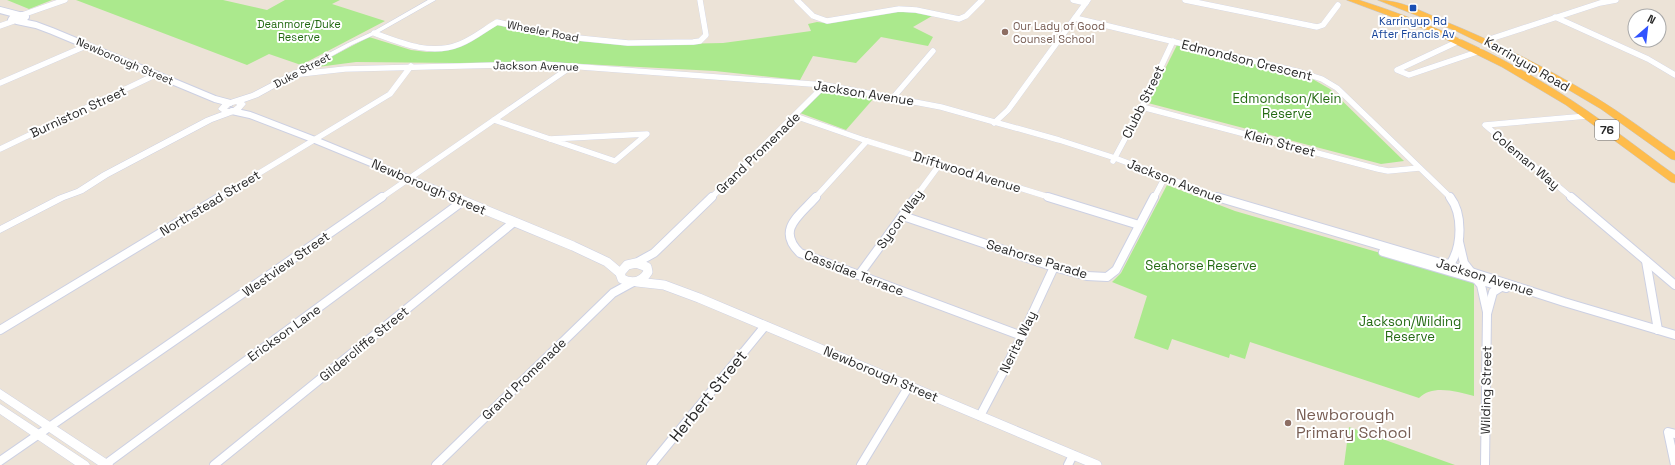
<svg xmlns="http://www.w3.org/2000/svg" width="1675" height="465" viewBox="0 0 1675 465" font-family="'Space Grotesk',sans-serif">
<rect width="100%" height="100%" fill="#ece3d7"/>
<g fill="#abe98d">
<path d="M7 0H52L29 9Z"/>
<path d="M76 0H223L267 10 285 0H340L332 4 385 21 301 65 269 54 247 65Z"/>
<path d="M914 11 932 16 913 27 933 37 928 46 881 37 856 63 813 56 800 80 715 71 546 62 457 63 356 62 310 68 369 37 411 50 427 52 445 50 497 25 561 39 627 45 723 43 811 31 808 24 817 22 826 23 892 12Z"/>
<path d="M1177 45 1309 77 1330 89 1404 161 1381 164 1148 103Z"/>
<path d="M824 90 874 98 846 130 800 113Z"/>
<path d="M1167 185 1235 211 1474 280V396C1457 392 1433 384 1419 398L1250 342 1245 359 1230 354 1229 358 1172 339 1168 350 1134 338 1147 296 1112 282 1121 273Z"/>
<path d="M1349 427 1455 465H1344Z"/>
</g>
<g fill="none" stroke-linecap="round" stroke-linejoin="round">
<g stroke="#ccd0e3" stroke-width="6">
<g id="minor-far1">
<path d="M797 0 813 16 827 21 899 9 916 10 959 19 966 16 982 0"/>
<path d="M1073 0 1086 3"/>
<path d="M1185 0 1317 27 1323 25 1338 5"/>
<path d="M22 15 65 0"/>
<path d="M1555 17 1648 59 1675 75"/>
<path d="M1075 18 1300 72 1322 79 1337 88 1451 198"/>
<path d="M0 26 14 21"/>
<path d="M374 33C401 43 431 56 460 44 473 39 485 29 497 22L558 36 628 43 693 42 700 41 706 35 700 0"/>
<path d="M1459 41 1397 70 1409 75 1480 51"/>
<path d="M1484 41 1600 3 1616 0"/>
<path d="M291 75 345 69 541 64 825 85 941 107 1059 140 1115 158 1220 198"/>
<path d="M0 83 88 45"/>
<path d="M891 100 933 51"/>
<path d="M1142 107 1378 169 1388 171 1419 168"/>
<path d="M795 116 867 141 1052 198"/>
<path d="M494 120 550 139"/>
<path d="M994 123 1008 110 1088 0"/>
<path d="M647 134 615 161 550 139Z"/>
<path d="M0 149 155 75"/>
<path d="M1113 161 1142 107 1173 41"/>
<path d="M218 198 390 94 411 66"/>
<path d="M381 198 572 66"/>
<path d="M711 198 825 85"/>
<path d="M815 198 867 141"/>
<path d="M915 198 940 164"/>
<path d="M1154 198 1165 177"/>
<path d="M1572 198 1485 125 1587 116"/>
</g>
</g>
<g stroke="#ccd0e3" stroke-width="10">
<g id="minor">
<path d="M816 197C799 216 776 230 800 253L1022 336"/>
<path d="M1048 197 1139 225"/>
<path d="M1217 197 1471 272 1564 302 1675 335"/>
<path d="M1571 197 1675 285"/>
<path d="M903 216 1054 267 1087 276 1107 277 1116 270 1154 197"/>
<path d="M1459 242 1464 263 1471 272"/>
<path d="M1383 252 1506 288"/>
<path d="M1646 261 1658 330"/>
<path d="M636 263 654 253 712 197"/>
<path d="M1444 264 1451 263C1462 245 1463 214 1450 197"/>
<path d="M859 275 916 197"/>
<path d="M1476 279 1481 285 1487 312"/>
<path d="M0 330 220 197"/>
<path d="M980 416 1022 336 1054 267"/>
<path d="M1675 434 1668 432 1675 465"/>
<path d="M0 461 382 197"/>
<path d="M106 464 463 201"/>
<path d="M214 465 514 222"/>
<path d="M436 465 613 293 633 282"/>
<path d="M651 465 765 326"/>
<path d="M861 465 909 386"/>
<path d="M1068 465 1073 455"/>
<path d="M1485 465 1487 314 1493 292 1501 287"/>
</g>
</g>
<g stroke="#ccd0e3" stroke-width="8">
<g id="tertiary-far1">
<path d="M0 10 19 15"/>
<path d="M22 15 26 17 20 20H11L13 17Z"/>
<path d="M17 21 36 25 52 31 215 99 230 103"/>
<path d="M232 111 250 115 315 140 456 198"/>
</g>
</g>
<g stroke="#ccd0e3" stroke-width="10">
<g id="tertiary">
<path d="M454 197 573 246 607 262 620 273"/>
<path d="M636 263 647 267 648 272C642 282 632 284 622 279L620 273 627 265Z"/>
<path d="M637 282 664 285 699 298 1097 465"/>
</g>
</g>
<g stroke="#ccd0e3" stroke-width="1">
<g id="secondary">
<path d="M428 0H436L376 34 352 45 258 97 244 102 246 104 239 112 212 122 108 177 83 193 64 200 0 233V226L58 196 77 189 102 173 206 118 222 112 218 109 224 102 252 93 348 43 372 32ZM236 104 237 105 232 109H227L230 106Z"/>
<path d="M0 389 111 462 113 465H98L0 399Z"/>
<path d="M0 404 88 462 90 465H75L0 414Z"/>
</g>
</g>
<g stroke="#c7c7c7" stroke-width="1">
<g id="trunk">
<path d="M1347 0H1359C1428 22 1495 52 1557 91 1598 116 1636 147 1675 175V183L1671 182 1566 105 1502 67 1427 30Z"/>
<path d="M1378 0C1400 0 1424 12 1444 21 1496 42 1547 68 1595 97 1623 114 1649 134 1675 152V160L1671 159 1601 109 1530 67 1456 31Z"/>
</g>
</g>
<use href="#minor-far1" stroke="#fff" stroke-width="5.5"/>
<use href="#minor" stroke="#fff" stroke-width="8"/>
<use href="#tertiary-far1" stroke="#fff" stroke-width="6"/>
<use href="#tertiary" stroke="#fff" stroke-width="9"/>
<use href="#secondary" fill="#fff" fill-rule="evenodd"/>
<use href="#trunk" fill="#febc4c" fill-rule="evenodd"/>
</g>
<rect fill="#1a4fb4" stroke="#fff" stroke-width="1.5" x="1409" y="4" width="8" height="8" rx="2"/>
<g fill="#8d6e63" stroke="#fff" stroke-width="1.5">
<circle cx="1005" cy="32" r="4"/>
<circle cx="1288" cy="423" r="4"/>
</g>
<g text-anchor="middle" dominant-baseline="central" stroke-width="4" stroke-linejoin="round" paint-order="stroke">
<g font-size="11" fill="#164399" stroke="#fff">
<text x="1413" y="21">Karrinyup Rd<tspan x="1413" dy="13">After Francis Av</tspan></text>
</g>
<g font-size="11" fill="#236a12" stroke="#fff">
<text x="299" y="24">Deanmore/Duke<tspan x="299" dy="13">Reserve</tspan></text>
</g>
<g font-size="11" fill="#785e54" stroke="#fff" text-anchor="start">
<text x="1013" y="26">Our Lady of Good<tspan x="1013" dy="13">Counsel School</tspan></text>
</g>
<g font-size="11" fill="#282828" stroke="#fff">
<text transform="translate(543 31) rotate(11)">Wheeler Road</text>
<text transform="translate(125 61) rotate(23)">Newborough Street</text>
<text transform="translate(536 66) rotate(1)">Jackson Avenue</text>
<text transform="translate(302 70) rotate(-28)">Duke Street</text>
</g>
<rect fill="#fff" stroke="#686868" stroke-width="1" x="1595" y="120" width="24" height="20" rx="3"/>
<g font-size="12" font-weight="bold" fill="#282828">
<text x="1607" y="130">76</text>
</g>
<g font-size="13" fill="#282828" stroke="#fff">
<text transform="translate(1247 60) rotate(14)">Edmondson Crescent</text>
<text transform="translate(1527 64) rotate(30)">Karrinyup Road</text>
<text transform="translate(864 93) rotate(9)">Jackson Avenue</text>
<text transform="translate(1143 102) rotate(-64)">Clubb Street</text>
<text transform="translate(78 112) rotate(-25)">Burniston Street</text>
<text transform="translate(1280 143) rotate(15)">Klein Street</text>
<text transform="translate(758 153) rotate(-44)">Grand Promenade</text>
<text transform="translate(1526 160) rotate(40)">Coleman Way</text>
<text transform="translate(967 172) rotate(17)">Driftwood Avenue</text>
<text transform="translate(1175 181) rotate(21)">Jackson Avenue</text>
<text transform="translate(429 187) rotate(23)">Newborough Street</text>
<text transform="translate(210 203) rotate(-31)">Northstead Street</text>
<text transform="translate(900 219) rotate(-54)">Sycon Way</text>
<text transform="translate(1037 259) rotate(17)">Seahorse Parade</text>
<text transform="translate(286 264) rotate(-35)">Westview Street</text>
<text transform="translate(854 273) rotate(21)">Cassidae Terrace</text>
<text transform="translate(1485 277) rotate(17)">Jackson Avenue</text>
<text transform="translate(284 333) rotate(-36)">Erickson Lane</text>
<text transform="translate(1018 342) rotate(-64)">Nerita Way</text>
<text transform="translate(364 344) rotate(-39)">Gildercliffe Street</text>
<text transform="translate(881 374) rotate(23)">Newborough Street</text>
<text transform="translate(524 379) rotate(-44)">Grand Promenade</text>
<text transform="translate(1486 390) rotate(-89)">Wilding Street</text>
</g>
<g font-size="13" fill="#236a12" stroke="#fff">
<text x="1287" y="98">Edmondson/Klein<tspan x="1287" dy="15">Reserve</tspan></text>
<text x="1201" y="265">Seahorse Reserve</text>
<text x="1410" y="321">Jackson/Wilding<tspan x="1410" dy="15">Reserve</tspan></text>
</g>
<g font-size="16" fill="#282828" stroke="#fff">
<text transform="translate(708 396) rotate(-51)">Herbert Street</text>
</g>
<g font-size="16" fill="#785e54" stroke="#fff" text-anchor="start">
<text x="1296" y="414">Newborough<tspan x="1296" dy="18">Primary School</tspan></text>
</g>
</g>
<g transform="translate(1647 28) rotate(28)"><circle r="19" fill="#ffffff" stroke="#a9a9a9"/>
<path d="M0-3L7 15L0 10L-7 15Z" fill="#3153ff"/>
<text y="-6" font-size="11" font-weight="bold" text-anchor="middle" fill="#282828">N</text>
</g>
</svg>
